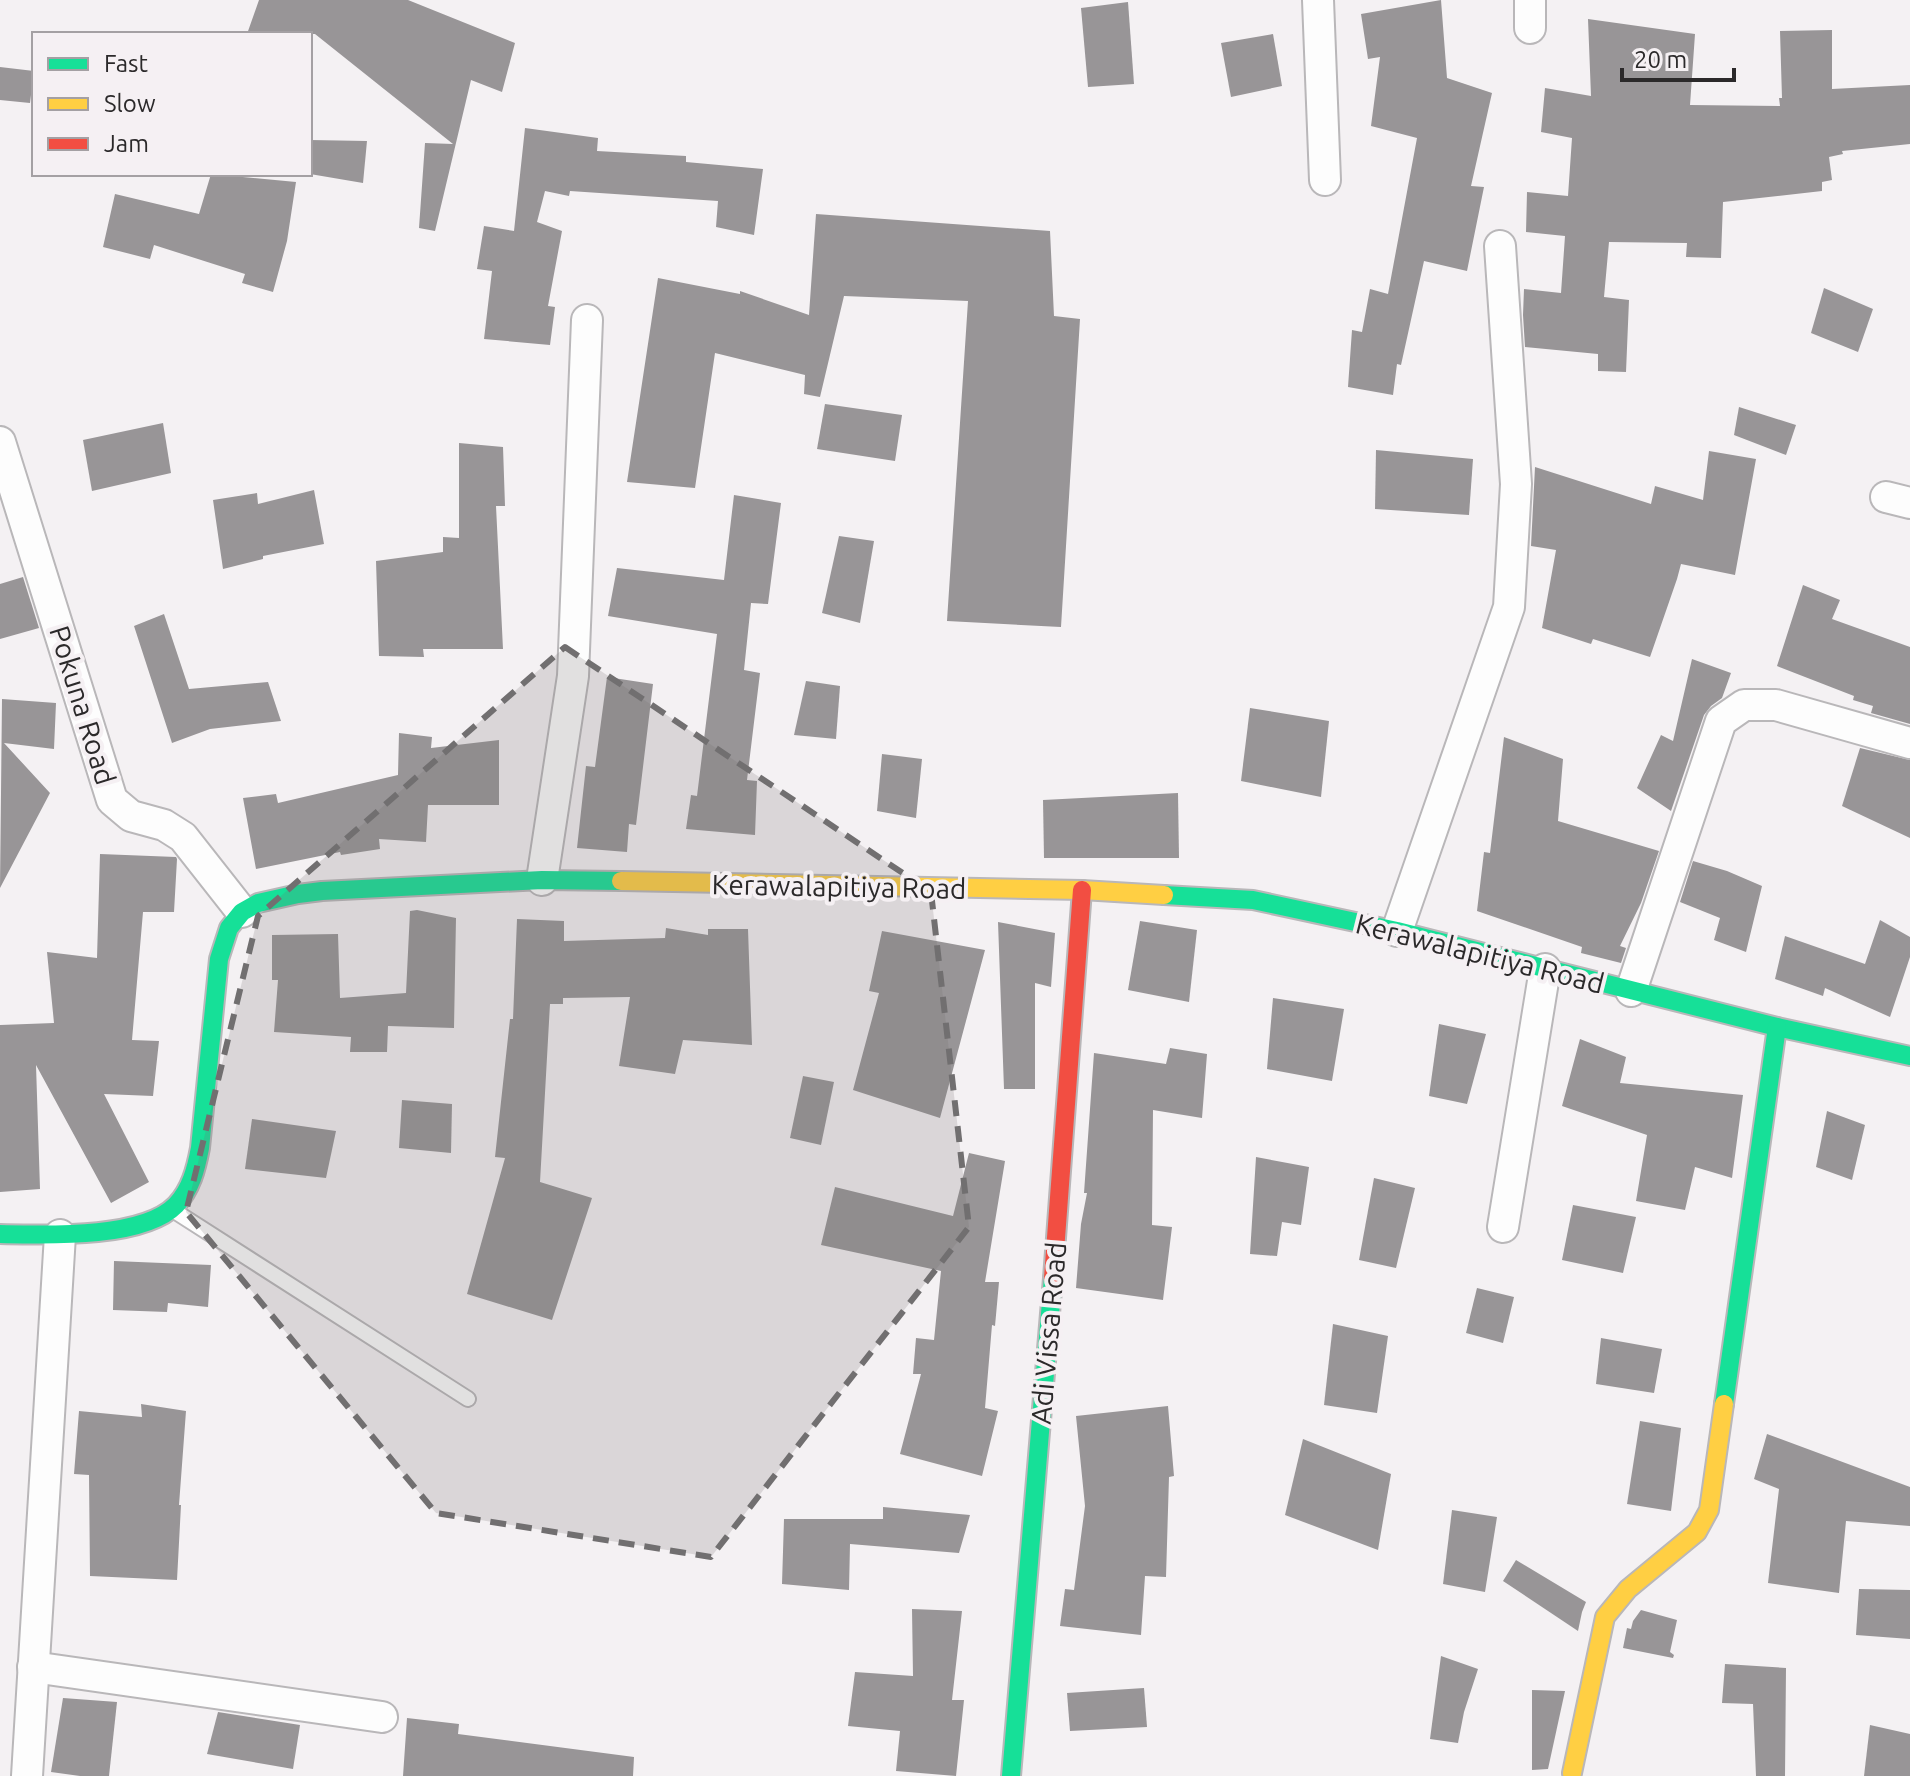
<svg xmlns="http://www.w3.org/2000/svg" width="1910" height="1776" viewBox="0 0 1910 1776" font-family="Ubuntu,sans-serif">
<rect width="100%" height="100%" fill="#f4f1f3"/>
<g fill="#989597">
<path d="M259 0H408L515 43 502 92 471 80 435 231 419 228 425 143 453 144 315 34H247Z"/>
<path d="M1441 0 1447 78 1492 93 1471 186 1484 187 1467 271 1424 261 1401 365 1397 364 1393 395 1348 387 1352 330 1362 332 1370 289 1388 294 1417 138 1371 126 1380 57 1368 59 1361 14Z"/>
<path d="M1128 2 1134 84 1088 87 1081 8Z"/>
<path d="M1588 19 1695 34 1690 105 1780 106 1779 98H1782L1780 31 1832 30V89L1910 85V144L1842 151 1843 154 1829 157 1832 180 1822 182V191L1723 202 1721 258 1686 257 1687 243 1609 242 1604 297 1629 300 1626 372 1598 371V354L1525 347 1523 315 1524 289 1561 293 1565 236 1526 232 1527 192 1568 196 1572 138 1541 132 1545 88 1591 96Z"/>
<path d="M1273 34 1282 86 1231 97 1221 43Z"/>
<path d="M0 67 34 71 30 103 0 100Z"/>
<path d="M525 128 598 138 597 151 686 156V162L763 169 754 235 716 227 718 201 570 191 569 196 545 191 537 222 562 231 548 306 555 307 550 345 484 339 492 271 477 269 484 226 514 231Z"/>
<path d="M310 140 367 141 363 183 310 174Z"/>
<path d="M211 174 296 182 287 241 273 292 242 283 245 274 154 245 150 259 103 247 115 194 199 214Z"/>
<path d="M816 214 1050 231 1054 316 1080 319 1061 627 947 621 968 301 844 296 820 397 804 394 805 375 715 353 695 488 627 482 658 278 740 294V291L809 315Z"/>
<path d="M1824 288 1873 309 1858 352 1811 333Z"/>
<path d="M825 404 902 415 895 461 817 449Z"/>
<path d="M1739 407 1796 425 1786 455 1734 435Z"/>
<path d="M163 423 171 473 92 491 83 440Z"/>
<path d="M459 443 503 447 505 506H496L503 649H423L424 657 379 656 376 561 443 552V537L459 538Z"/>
<path d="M1376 450 1473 459 1469 515 1375 509Z"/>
<path d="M1709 451 1756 459 1735 575 1681 564 1677 579 1650 657 1593 639 1591 644 1542 628 1556 550 1531 546 1535 467 1651 504 1655 486 1703 500Z"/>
<path d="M314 490 324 544 263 556V559L223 569 213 500 257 493 258 504Z"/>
<path d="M734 495 781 503 768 604 751 603 744 670 760 673 747 780 757 781 755 835 686 829 691 795 697 796 717 634 608 616 617 568 724 580Z"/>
<path d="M839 536 874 541 860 623 822 613Z"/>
<path d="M23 577 39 628 0 639V584Z"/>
<path d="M1803 585 1840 600 1832 619 1910 647V724L1871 713 1873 706 1853 700 1854 696 1777 666Z"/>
<path d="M164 614 189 689 268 682 281 721 210 729 172 743 134 626Z"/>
<path d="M1692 659 1731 673 1722 698 1711 706 1704 715 1671 811 1637 788 1661 735 1673 741Z"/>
<path d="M607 677 653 684 636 825 629 824 627 852 577 848 586 766 595 767Z"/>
<path d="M806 681 840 686 836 739 794 735Z"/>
<path d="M2 699 56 703 54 749 4 743 50 793 0 888Z"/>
<path d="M1250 708 1329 721 1321 797 1241 781Z"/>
<path d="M399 733 432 737 431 748 499 740V805H428L426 842 379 839 380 849 341 855 340 852 256 869 243 798 276 794 278 803 398 775Z"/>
<path d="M1504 737 1563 759 1558 821 1659 851 1641 903 1620 946 1626 948 1621 963 1581 953 1582 947 1477 911 1484 852 1490 853Z"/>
<path d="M1860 748 1910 760V838L1842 806Z"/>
<path d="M882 754 922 759 916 818 877 811Z"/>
<path d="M1178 793 1179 858H1044L1043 800Z"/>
<path d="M100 854 176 857 177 859 174 912H143L132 1040 159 1041 153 1096 104 1094 149 1182 111 1203 36 1065 40 1189 0 1192V1025L54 1023 47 952 97 958Z"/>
<path d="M1693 861 1727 871 1762 886 1746 952 1714 940 1720 918 1680 902Z"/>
<path d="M417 910 456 918 454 1028 388 1026 387 1052H350L351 1037 274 1032 278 980H272V935L338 934 340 998 406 993 410 911Z"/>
<path d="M517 919 564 921V941L665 938 666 928 708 935V929H748L752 1045 683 1040 675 1074 619 1066 630 997 563 998V1004H550L540 1182 592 1198 552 1320 467 1294 505 1158 495 1157 510 1019H513Z"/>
<path d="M1880 920 1910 937V957L1890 1017 1825 988 1823 996 1775 979 1785 936 1865 964Z"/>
<path d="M1140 921 1197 930 1189 1002 1128 990Z"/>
<path d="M998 922 1055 933 1051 987 1035 983V1089H1004Z"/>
<path d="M882 931 985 950 940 1118 853 1090 879 993 869 991Z"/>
<path d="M1273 998 1344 1009 1332 1081 1267 1069Z"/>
<path d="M1439 1024 1486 1034 1467 1104 1429 1096Z"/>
<path d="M1580 1039 1626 1057 1620 1083 1743 1095 1732 1178 1695 1167 1685 1210 1636 1201 1647 1135 1562 1106Z"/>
<path d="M1170 1048 1207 1054 1202 1118 1153 1110 1152 1225 1172 1227 1163 1300 1076 1288 1081 1224 1087 1193H1084L1094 1053 1166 1064Z"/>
<path d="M803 1076 834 1082 821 1145 790 1138Z"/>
<path d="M402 1100 452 1104 451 1153 399 1148Z"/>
<path d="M1827 1111 1865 1125 1852 1180 1816 1167Z"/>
<path d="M252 1119 336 1131 326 1178 245 1169Z"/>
<path d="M969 1153 1005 1161 985 1282H999L995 1326 992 1325 985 1408 998 1411 982 1476 900 1454 921 1374H913L916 1338 934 1340 941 1271 821 1245 835 1187 953 1216Z"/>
<path d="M1256 1157 1309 1167 1301 1225 1282 1222 1277 1256 1250 1254Z"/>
<path d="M1374 1178 1415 1188 1396 1268 1359 1260Z"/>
<path d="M1573 1205 1636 1217 1623 1273 1562 1260Z"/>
<path d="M114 1261 211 1265 208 1307 168 1303 167 1312 113 1310Z"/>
<path d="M1477 1288 1514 1297 1503 1343 1466 1333Z"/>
<path d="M1333 1324 1388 1336 1377 1413 1324 1405Z"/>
<path d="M1601 1338 1662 1349 1654 1393 1596 1384Z"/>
<path d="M141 1404 186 1411 179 1505H181L177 1580 90 1576 89 1475 74 1474 79 1411 142 1417Z"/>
<path d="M1168 1406 1174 1476 1169 1477 1166 1577 1145 1576 1141 1635 1060 1626 1065 1589 1074 1590 1085 1506 1076 1416Z"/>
<path d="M1640 1421 1681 1428 1671 1511 1627 1504Z"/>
<path d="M1767 1434 1910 1487V1526L1846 1521 1839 1593 1768 1583 1779 1489 1754 1479Z"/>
<path d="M1303 1439 1391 1474 1378 1550 1285 1515Z"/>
<path d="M883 1507 970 1515 959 1553 850 1544 849 1590 782 1584 784 1519H883Z"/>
<path d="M1452 1510 1497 1517 1485 1592 1443 1584Z"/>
<path d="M1516 1560 1586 1602 1582 1612 1578 1631 1503 1581Z"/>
<path d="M1859 1589 1910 1590V1639L1856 1635Z"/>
<path d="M912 1609 962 1611 952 1700H964L956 1776 896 1771 900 1731 848 1726 855 1672 913 1676Z"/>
<path d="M1641 1610 1677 1620 1670 1652 1674 1655 1673 1658 1623 1648 1627 1628 1631 1629 1633 1621Z"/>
<path d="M1441 1656 1478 1669 1464 1712 1458 1743 1430 1739Z"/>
<path d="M1725 1664 1786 1668 1785 1776H1756L1753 1704 1722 1703Z"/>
<path d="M1144 1688 1147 1727 1070 1731 1067 1693Z"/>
<path d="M1532 1690 1565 1691 1548 1769 1532 1770Z"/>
<path d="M63 1698 117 1702 109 1776H80L51 1772Z"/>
<path d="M218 1712 300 1725 293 1769 207 1754Z"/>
<path d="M407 1718 459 1724 458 1734 634 1757 633 1776H403Z"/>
<path d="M1870 1725 1910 1734V1776H1864Z"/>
</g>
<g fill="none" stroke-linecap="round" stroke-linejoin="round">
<g stroke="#b9b7b9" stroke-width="18">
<path id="lane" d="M176 1212 468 1399"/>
</g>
<g stroke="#b9b7b9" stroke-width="34">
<g id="street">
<path d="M1318 0 1325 180"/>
<path d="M1530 0V28"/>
<path d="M0 442 112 800 131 816 164 825 183 837 242 912"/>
<path d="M1886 497 1910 503"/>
<path d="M542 880 573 676 587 320"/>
<path d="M1397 931 1509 607 1516 484 1500 246"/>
<path d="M1631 991 1721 721 1744 705H1776L1910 743"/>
<path d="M1503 1227 1545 969"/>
<path d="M33 1667 382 1717"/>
<path d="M27 1776 60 1235"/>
</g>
</g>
<g stroke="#b9b7b9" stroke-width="22">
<g id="fast">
<path d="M1164 895 1253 900 1397 931 1777 1027 1910 1056"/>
<path d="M0 1234C46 1235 143 1239 176 1205 191 1189 196 1169 200 1148L219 959 229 928 242 912 258 903 298 894 322 891 542 880 621 881"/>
<path d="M1724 1404 1777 1027"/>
<path d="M1011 1776 1053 1278"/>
</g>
</g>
<g stroke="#b9b7b9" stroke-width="22">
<g id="slow">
<path d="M621 881 1082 890 1164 895"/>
<path d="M1572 1773 1605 1617 1628 1589 1697 1532 1709 1510 1724 1404"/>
</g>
</g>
<g stroke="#b9b7b9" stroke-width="22">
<path id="jam" d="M1053 1278 1082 890"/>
</g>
<use href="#lane" stroke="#fdfdfd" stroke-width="14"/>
<use href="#street" stroke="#fdfdfd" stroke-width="30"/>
<use href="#fast" stroke="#16e098" stroke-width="18"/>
<use href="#slow" stroke="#ffcf43" stroke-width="18"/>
<use href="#jam" stroke="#f24e42" stroke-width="18"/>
</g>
<path fill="#716f70" fill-opacity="0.2" stroke="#716f70" stroke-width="6" stroke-dasharray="16 10" stroke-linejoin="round" d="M565 647 931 892 969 1227 711 1557 436 1513 186 1212 258 916Z"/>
<g text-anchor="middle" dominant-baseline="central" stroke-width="8" stroke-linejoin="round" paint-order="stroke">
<g font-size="28" fill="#2b292a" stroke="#f5f0f3">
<text transform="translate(83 705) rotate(73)">Pokuna Road</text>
<text transform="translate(839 886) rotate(1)">Kerawalapitiya Road</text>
<text transform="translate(1480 953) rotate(14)">Kerawalapitiya Road</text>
<text transform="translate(1048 1333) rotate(-85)">Adi Vissa Road</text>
</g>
</g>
<rect x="32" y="32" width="280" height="144" fill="#f5f0f3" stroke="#a4a0a3" stroke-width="2"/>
<rect x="48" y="58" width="40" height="12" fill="#16e098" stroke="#a4a0a3" stroke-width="2"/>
<text x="104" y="72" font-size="24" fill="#2b292a">Fast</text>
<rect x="48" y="98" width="40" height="12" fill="#ffcf43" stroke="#a4a0a3" stroke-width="2"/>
<text x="104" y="112" font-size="24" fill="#2b292a">Slow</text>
<rect x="48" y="138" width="40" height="12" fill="#f24e42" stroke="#a4a0a3" stroke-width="2"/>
<text x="104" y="152" font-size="24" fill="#2b292a">Jam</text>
<path d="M1622 68v12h112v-12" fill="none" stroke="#2b292a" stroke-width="4"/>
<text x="1634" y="68" font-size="24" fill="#2b292a" stroke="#f5f0f3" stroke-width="6" paint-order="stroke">20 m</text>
</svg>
